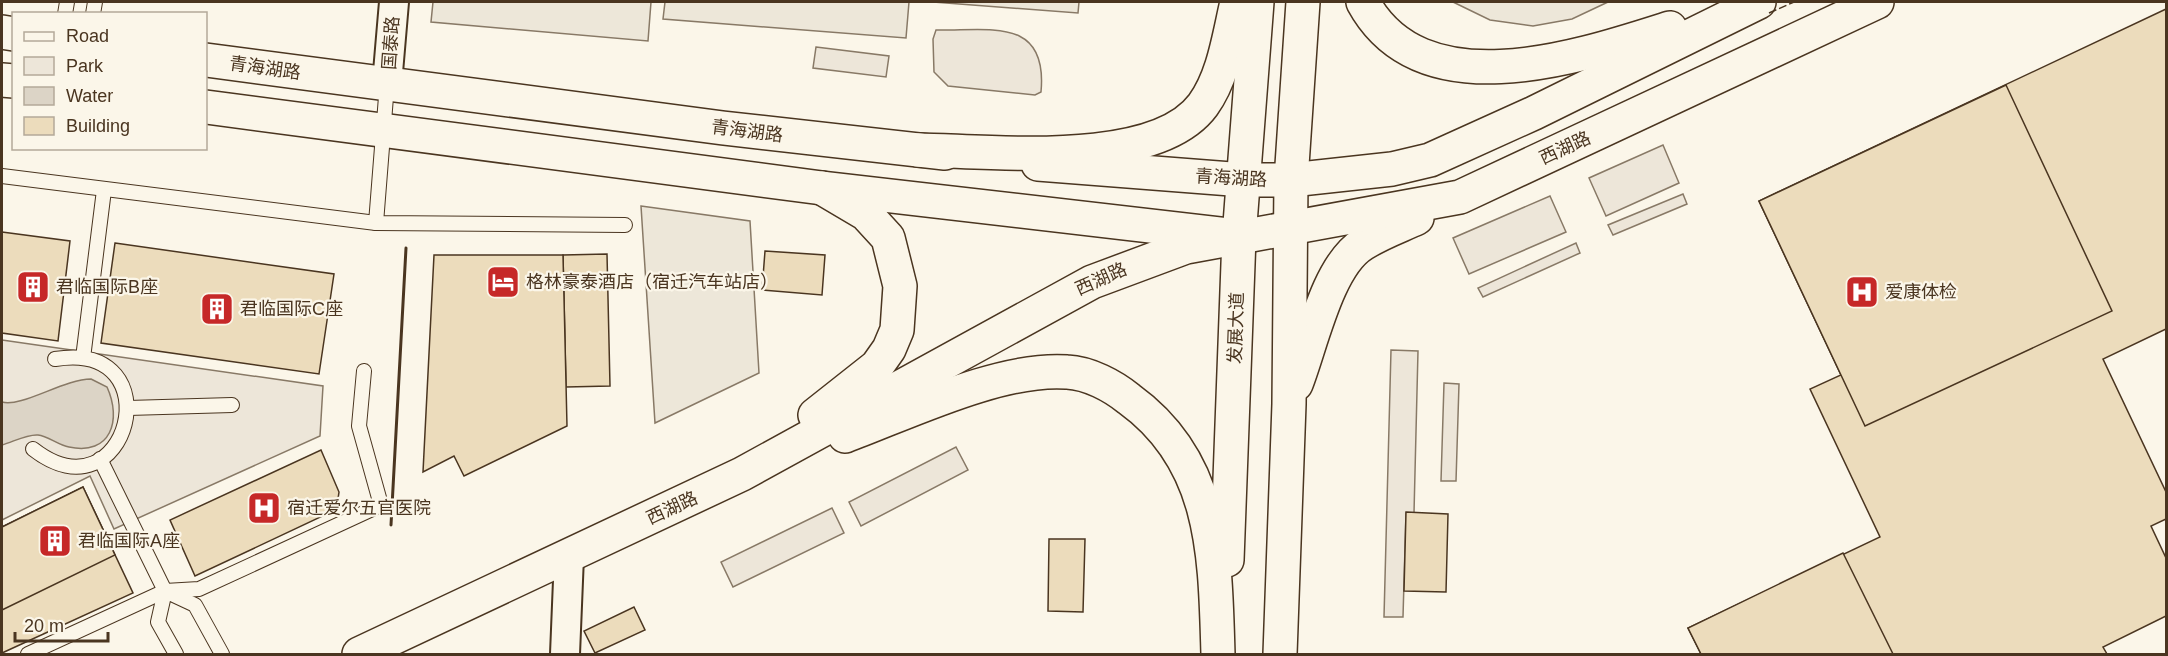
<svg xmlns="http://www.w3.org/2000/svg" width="2168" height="656" viewBox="0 0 2168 656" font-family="Arial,'Noto Sans SC',sans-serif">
<rect width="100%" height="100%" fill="#fbf6e9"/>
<g fill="#ede6d9" stroke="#887966" stroke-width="1.5">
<path d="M936 30C989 31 1048 16 1041 92L1035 95 948 86 934 72 933 39Z"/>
<path d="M816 47 889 56 886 77 813 68Z"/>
<path d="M1663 145 1679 183 1606 216 1589 178Z"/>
<path d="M1683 194 1687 204 1613 235 1608 225Z"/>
<path d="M1550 196 1566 232 1469 274 1453 238Z"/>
<path d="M1576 243 1580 253 1483 297 1478 288Z"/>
<path d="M2 340 323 386 320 436 114 529 90 476 2 520Z"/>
<path d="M1391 350 1418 351 1414 513H1406L1403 617H1384Z"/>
<path d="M1444 383 1459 384 1456 481H1441Z"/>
<path d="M956 447 968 470 861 526 849 502Z"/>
<path d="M832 508 844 533 733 587 721 562Z"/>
</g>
<g fill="#ede7d9" stroke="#887966" stroke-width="1.5">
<path d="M433 2H651L648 41 431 22Z"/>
<path d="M665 2H909L906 38 663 19Z"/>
<path d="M933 2H1079L1078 13Z"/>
<path d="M1453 2H1608L1572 19 1533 26 1490 20Z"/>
<path d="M641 206 750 221 759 373 655 423Z"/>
</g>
<path fill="#dcd4c6" stroke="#887966" stroke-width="1.5" d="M91 379 107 387C122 420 111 456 69 447 58 445 48 436 38 435 27 434 13 442 2 445V402C21 408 64 379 91 379Z"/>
<g fill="#ecdcbc" stroke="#4a3520" stroke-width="1.5">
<path d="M2166 9V329L2103 359 2166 492V519L2151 526 2166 558V616L2103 647 2107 654H1701L1688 628 1880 537 1810 389 1841 375 1759 201Z"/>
<path d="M2006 85 2112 311 1865 426 1759 201Z"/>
<path d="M2 232 70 241 58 341 2 333Z"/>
<path d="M115 243 334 274 319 374 101 343Z"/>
<path d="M765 251 825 255 822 295 762 290Z"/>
<path d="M607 254 610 386 566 387 563 255Z"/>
<path d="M434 255H563L567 426 464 476 454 456 423 472Z"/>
<path d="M321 450 339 492 338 499 329 513 195 576 170 520Z"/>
<path d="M83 487 133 593 2 653V527Z"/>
<path d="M83 487 115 555 2 610V527Z"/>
<path d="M1406 512 1448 514 1446 592 1404 591Z"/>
<path d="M1049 539H1085L1083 612 1048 611Z"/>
<path d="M1843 553 1893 654H1701L1688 628Z"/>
<path d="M634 607 645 630 595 653 584 631Z"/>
</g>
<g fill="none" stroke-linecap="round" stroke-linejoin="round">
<g stroke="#4a3520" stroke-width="16">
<g id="service">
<path d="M65 14 67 2"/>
<path d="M93 14 95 2"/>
<path d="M2 176 376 223 625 225"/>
<path d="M376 223 387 84"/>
<path d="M83 358 104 190"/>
<path d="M128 408 232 405"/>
<path d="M33 449C128 523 175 339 55 359"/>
<path d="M100 459 165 591"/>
<path d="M28 654 165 591 199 589 381 505 359 426 364 371"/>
<path d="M176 654 158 622 165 591 195 605 222 654"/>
</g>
</g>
<g stroke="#4a3520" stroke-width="32">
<g id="minor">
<path d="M387 84 394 2"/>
<path d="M565 654 569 556"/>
</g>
</g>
<g stroke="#4a3520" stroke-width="36">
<g id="secondary">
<path d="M2 32 14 34"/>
<path d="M206 60 723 128 945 153"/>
<path d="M2 80 14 81"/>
<path d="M206 107 822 188 1228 235"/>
<path d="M1038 164 1244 180H1291"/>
</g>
</g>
<g stroke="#4a3520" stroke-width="36">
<g id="primary">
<path d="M1363 2C1422 110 1579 57 1670 28"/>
<path d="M918 150C991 151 1155 170 1203 105 1224 76 1229 36 1237 2"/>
<path d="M1291 180 1392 169 1430 160 1534 113 1759 2"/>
<path d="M1296 384C1311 346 1327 266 1363 244 1380 233 1400 226 1417 218"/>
<path d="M815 415 877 366 889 349 897 330 900 286 888 238 866 214 822 188"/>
<path d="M845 436C907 413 1001 367 1067 372 1089 373 1113 386 1129 399 1216 462 1215 557 1218 654"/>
<path d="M1227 560 1239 237 1257 2"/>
<path d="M359 654 742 474 1092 282 1186 247 1460 197 1877 2"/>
<path d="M1280 654 1289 404 1291 180 1303 2"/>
</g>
</g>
<use href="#service" stroke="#fbf6e9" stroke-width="14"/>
<use href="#minor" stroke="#fbf6e9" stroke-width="28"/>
<use href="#secondary" stroke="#fbf6e9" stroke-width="33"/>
<use href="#primary" stroke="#fbf6e9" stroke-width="33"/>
<path stroke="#4a3520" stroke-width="1.5" stroke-dasharray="8 3" stroke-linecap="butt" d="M1769 13 1794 2"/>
<path stroke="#4a3520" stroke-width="3" d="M391 525 406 248"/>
</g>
<defs>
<g id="hotel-square" transform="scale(1.725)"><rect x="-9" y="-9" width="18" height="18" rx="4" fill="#c62828" stroke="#fbf6e9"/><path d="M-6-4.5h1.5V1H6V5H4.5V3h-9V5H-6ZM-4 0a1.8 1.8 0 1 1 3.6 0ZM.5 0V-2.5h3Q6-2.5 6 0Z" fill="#fff"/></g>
<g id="building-square" transform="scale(1.725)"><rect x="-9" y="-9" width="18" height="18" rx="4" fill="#c62828" stroke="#fbf6e9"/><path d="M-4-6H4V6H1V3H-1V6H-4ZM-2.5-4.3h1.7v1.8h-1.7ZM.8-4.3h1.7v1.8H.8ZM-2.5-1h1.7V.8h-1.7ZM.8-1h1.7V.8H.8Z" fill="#fff"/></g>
<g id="hospital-square" transform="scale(1.725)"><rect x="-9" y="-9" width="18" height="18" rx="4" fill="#c62828" stroke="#fbf6e9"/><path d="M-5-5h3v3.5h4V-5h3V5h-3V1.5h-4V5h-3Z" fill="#fff"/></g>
</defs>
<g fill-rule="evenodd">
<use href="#hotel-square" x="503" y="282"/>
<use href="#building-square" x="33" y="287"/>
<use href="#hospital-square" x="1862" y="292"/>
<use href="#building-square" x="217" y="309"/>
<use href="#hospital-square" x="264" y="508"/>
<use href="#building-square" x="55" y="541"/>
</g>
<g text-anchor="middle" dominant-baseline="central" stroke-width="4.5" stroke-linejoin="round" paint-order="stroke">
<g font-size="18" fill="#4a3520" stroke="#fbf6e9">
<text transform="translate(391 43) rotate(-86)">国泰路</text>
<text transform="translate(265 68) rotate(8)">青海湖路</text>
<text transform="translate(747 131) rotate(7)">青海湖路</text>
<text transform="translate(1565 148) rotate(-25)">西湖路</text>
<text transform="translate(1231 178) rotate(3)">青海湖路</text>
<text transform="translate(1101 279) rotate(-24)">西湖路</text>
<text transform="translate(1236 328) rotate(-88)">发展大道</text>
<text transform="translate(672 508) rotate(-25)">西湖路</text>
</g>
<g font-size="18" fill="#4a3520" stroke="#fbf6e9" text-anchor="start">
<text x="526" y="282">格林豪泰酒店（宿迁汽车站店）</text>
<text x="56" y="287">君临国际B座</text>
<text x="1885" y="292">爱康体检</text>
<text x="240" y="309">君临国际C座</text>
<text x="287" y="508">宿迁爱尔五官医院</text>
<text x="78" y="541">君临国际A座</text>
</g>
</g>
<rect width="2168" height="656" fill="none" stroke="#4a3520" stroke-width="6"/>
<rect x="12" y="12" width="195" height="138" fill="#fbf6e9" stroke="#b4a999" stroke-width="1.5"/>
<rect x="24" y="32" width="30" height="9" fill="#fbf6e9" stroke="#b4a999" stroke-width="1.5"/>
<text x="66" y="42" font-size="18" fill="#4a3520">Road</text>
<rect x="24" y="57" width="30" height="18" fill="#ede6d9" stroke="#b4a999" stroke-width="1.5"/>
<text x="66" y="72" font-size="18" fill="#4a3520">Park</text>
<rect x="24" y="87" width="30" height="18" fill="#dcd4c6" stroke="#b4a999" stroke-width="1.5"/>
<text x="66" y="102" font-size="18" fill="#4a3520">Water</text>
<rect x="24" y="117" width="30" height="18" fill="#ecdcbc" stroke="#b4a999" stroke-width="1.5"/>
<text x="66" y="132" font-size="18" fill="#4a3520">Building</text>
<path d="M15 632v9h93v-9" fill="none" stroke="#4a3520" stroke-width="3"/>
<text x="24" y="632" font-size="18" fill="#4a3520" stroke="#fbf6e9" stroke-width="4.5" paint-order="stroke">20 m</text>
</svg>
